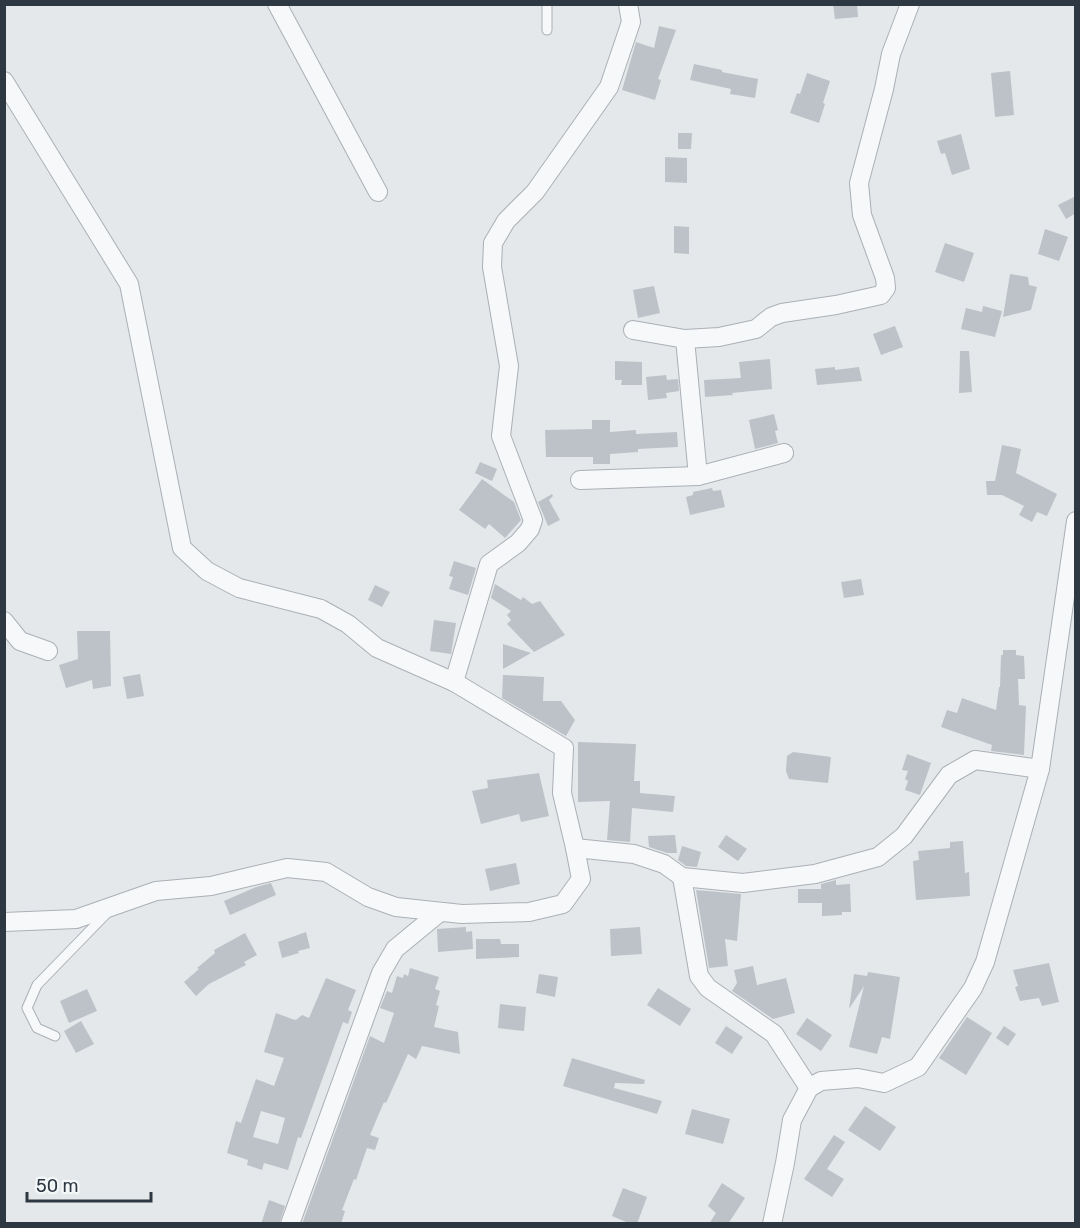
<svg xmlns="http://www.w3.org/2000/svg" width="1080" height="1228" viewBox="0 0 1080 1228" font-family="Rubik,sans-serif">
<rect width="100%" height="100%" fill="#e5e8eb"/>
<g fill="#bcc2c8" fill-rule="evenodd">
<path d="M833 4H857L858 17 835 19Z"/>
<path d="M659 26 676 30 658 79 661 80 655 100 622 90 636 42 654 48Z"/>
<path d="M694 64 722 70V72L758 79 755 98 730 94 731 89 690 80Z"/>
<path d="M1010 71 1014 115 995 117 991 73Z"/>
<path d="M807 73 830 81 823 103 825 104 819 123 790 113 797 93 800 94Z"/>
<path d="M678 133H692L691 149H678Z"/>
<path d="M961 134 970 169 952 175 945 153 941 154 937 141Z"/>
<path d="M665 157 687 158V183L665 182Z"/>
<path d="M1076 196V213L1066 219 1058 205Z"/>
<path d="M674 226 689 227V254L674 253Z"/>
<path d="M1045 229 1068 237 1059 261 1038 254Z"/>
<path d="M945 243 974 253 964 282 935 272Z"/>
<path d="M1010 274 1028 277 1029 285 1037 287 1031 310 1003 317Z"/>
<path d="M654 286 660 313 638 318 633 290Z"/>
<path d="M983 306 1002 311 995 337 961 329 966 308 982 312Z"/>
<path d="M895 326 903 347 881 355 873 334Z"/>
<path d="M960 351H969L972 392 959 393Z"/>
<path d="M770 359 772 389 732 393 733 395 705 397 704 380 741 378 739 362Z"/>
<path d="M615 361 642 362V385H621L622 380H615Z"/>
<path d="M835 367V370L859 367 862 381 817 385 815 369Z"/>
<path d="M666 375 667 380 678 379 679 391 666 393 667 398 648 400 646 377Z"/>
<path d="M774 414 778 430 775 431 778 443 755 449 749 420Z"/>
<path d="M592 420H610V432L636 430V434L677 432 678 447 638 449V452L610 454V464H593V457H546L545 430 592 429Z"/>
<path d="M1002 445 1021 449 1016 473 1057 494 1047 516 1037 512 1032 522 1019 515 1024 506 1002 495H987L986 481H995Z"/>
<path d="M480 462 497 469 492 481 475 473Z"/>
<path d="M482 479 514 502 521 520 505 538 489 524 485 529 459 510Z"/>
<path d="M712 488 713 491 721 490 725 507 690 515 686 497 693 495V492Z"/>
<path d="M552 494 553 496 549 500 560 520 548 526 538 502Z"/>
<path d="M454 561 476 568 468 595 449 589 453 577 449 576Z"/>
<path d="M861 579 864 595 844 598 841 582Z"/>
<path d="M495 584 521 600 523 597 532 604 540 601 565 635 534 652 507 624 511 620 507 615 511 611 491 598Z"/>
<path d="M375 585 390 592 382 607 368 600Z"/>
<path d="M434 620 456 623 451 654 430 651Z"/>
<path d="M77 631H110L111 686 93 689 92 680 66 688 59 665 78 659Z"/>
<path d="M503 644 531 653 503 669Z"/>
<path d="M1003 650H1016V655L1024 656 1025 679H1018L1019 705 1026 706 1024 755 991 751 992 745 941 727 947 710 957 713 962 698 996 710 999 687H1000L1001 655H1003Z"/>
<path d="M140 674 144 696 127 699 123 677Z"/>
<path d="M503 675 544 677 543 701H561L575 720 566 736 502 698Z"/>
<path d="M578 742 636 744 634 781H640V793L675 796 673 812 632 808 630 842 607 840 610 801 578 802Z"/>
<path d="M793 752 831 757 828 783 789 779 786 771 787 756Z"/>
<path d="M907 754 931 763 920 795 905 790 908 781 905 779 908 771 902 770Z"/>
<path d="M539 773 549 816 521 822 519 814 481 824 472 791 488 788 487 780Z"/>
<path d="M675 835 677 853H667L649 847 648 836Z"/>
<path d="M726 835 747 849 738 861 718 847Z"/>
<path d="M963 841 965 873 969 872 970 896 916 900 913 861 919 860 918 851 950 848V842Z"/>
<path d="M682 846 701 852 697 867 686 866 678 860Z"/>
<path d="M516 863 520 884 490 891 485 869Z"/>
<path d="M836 880V885L850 884 851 912H842V915L822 916V903H798V889H821V884Z"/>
<path d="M271 883 276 895 230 915 224 901 256 887Z"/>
<path d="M696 890 741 894 737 941 725 939 728 966 709 968Z"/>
<path d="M466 927V932L472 931 473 949 438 952 437 929Z"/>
<path d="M640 927 642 954 611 956 610 929Z"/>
<path d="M306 932 310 948 298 951 299 953 282 958 278 942Z"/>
<path d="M245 933 257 955 244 962 246 965 209 984 196 996 184 982 199 969 197 968 215 953 214 950Z"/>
<path d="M476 939H500L501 944H519V957L476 959Z"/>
<path d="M1049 963 1059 1002 1042 1006 1039 998 1020 1001 1015 987 1018 986 1013 970Z"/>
<path d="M753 966 757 985 786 978 795 1013 773 1019 732 991 737 983 734 970Z"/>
<path d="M410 968 439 977 435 989 440 991 436 1005 439 1006 434 1027 458 1032 460 1054 422 1046 416 1059 408 1054 386 1103 384 1102 370 1135 379 1138 375 1150 367 1148 356 1180 354 1179 342 1210 345 1211 341 1224H302L370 1036 384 1043 394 1013 380 1008 387 991 392 993 397 976 403 978 404 974 408 976Z"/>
<path d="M868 972 900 977 890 1039 882 1037 877 1054 849 1047 864 986 849 1009 854 974 867 976Z"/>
<path d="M539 974 558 977 555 997 536 993Z"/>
<path d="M326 978 356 990 348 1010 352 1012 348 1024 343 1022 301 1138 298 1137 288 1170 264 1163 262 1170 247 1165 248 1160 227 1153 236 1121 241 1123 256 1079 274 1086 284 1058 264 1052 276 1013 292 1019 296 1020 302 1015 309 1018ZM261 1111 285 1118 278 1144 253 1137Z"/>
<path d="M658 988 691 1009 680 1026 647 1005Z"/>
<path d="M87 989 97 1011 69 1023 60 1001Z"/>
<path d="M500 1004 526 1007 524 1031 498 1028Z"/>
<path d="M967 1017 992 1033 966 1075 939 1058Z"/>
<path d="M807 1018 832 1035 821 1051 796 1034Z"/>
<path d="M81 1021 94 1044 76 1053 64 1031Z"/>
<path d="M726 1026 743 1037 732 1054 715 1043Z"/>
<path d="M1004 1026 1016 1034 1008 1046 996 1038Z"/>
<path d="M572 1058 645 1080 644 1084 615 1083 614 1088 662 1101 657 1114 563 1086Z"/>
<path d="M865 1106 896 1127 880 1151 848 1130Z"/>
<path d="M692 1109 730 1119 723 1144 685 1134Z"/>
<path d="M834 1135 845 1142 827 1169 844 1179 832 1197 804 1179Z"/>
<path d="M722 1183 745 1198 728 1224H709L716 1213 708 1206Z"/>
<path d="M623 1188 647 1197 637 1224H631L612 1216Z"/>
<path d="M269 1200 285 1206 279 1224H261Z"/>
</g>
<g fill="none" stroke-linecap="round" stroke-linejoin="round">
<g stroke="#aab0b5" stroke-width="11">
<g id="service">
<path d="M547 4V30"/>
<path d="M55 1036 37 1028 27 1008 37 985 107 913"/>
</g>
</g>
<g stroke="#aab0b5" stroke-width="20">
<g id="minor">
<path d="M277 4 378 192"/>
<path d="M4 81 129 284 182 548 207 571 239 588 321 609 348 624 377 648 454 682 564 748 562 793 575 848"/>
<path d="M633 330 685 339 719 337 756 329 771 317 782 313 836 305 881 295 886 288 885 278 862 215 859 183 884 89 891 54 910 4"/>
<path d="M685 339 698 476 784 453"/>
<path d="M580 480 698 476"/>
<path d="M4 621 20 641 48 651"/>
<path d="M454 682 489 564 518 543 530 529 533 520 501 436 509 366 492 267 493 243 506 221 535 192 609 87 631 22 628 4"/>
<path d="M682 877 699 976 708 988 774 1034 809 1088"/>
<path d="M4 922 76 919 156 891 211 886 287 868 326 872 368 897 396 907 462 914 529 912 563 904 581 879 575 848 634 854 664 864 682 877 743 883 815 874 878 857 904 836 949 775 975 760 1040 769"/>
<path d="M290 1224 381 973 395 949 440 912"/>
<path d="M772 1224 785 1163 792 1120 809 1088 821 1081 858 1078 884 1083 918 1067 973 988 985 962 1040 769 1076 521"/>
</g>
</g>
<use href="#service" stroke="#f7f8fa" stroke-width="9"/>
<use href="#minor" stroke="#f7f8fa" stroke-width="18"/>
</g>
<rect width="1080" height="1228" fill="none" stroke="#2e3842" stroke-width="12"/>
<path d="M27 1192v9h124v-9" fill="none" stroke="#2e3842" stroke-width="3"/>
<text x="36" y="1192" font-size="18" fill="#2e3842" stroke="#f4f7f8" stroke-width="4.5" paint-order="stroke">50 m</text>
</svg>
